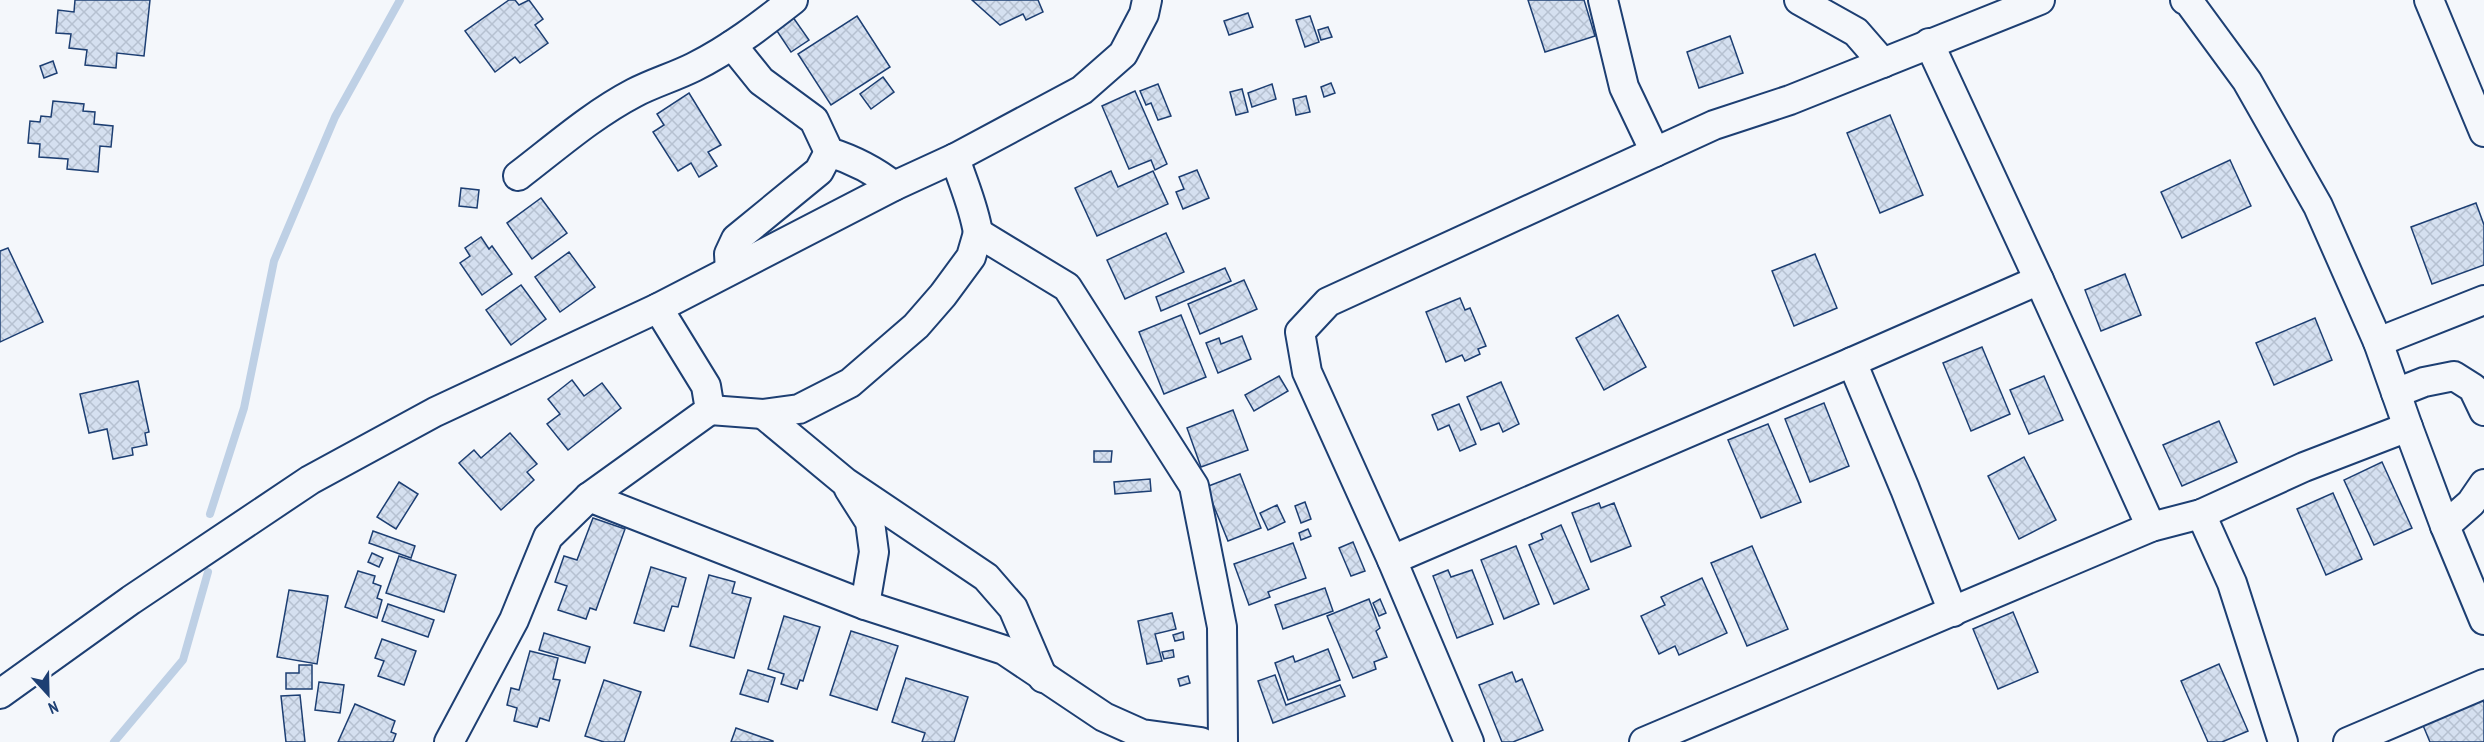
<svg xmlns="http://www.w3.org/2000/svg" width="2484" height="742" viewBox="0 0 2484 742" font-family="'PT Sans Narrow',sans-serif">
<defs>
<pattern id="building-cross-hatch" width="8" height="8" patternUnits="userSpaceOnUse" patternTransform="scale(1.5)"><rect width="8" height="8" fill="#d5e0f0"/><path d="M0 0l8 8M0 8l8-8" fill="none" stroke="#b6c1d1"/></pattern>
</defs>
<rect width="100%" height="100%" fill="#f4f7fb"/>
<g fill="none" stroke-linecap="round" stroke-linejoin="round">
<g stroke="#bed0e5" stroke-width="8">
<path d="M210 514 244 408 274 261 335 117 400 0"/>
<path d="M114 742 183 660 208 572"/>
</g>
</g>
<g fill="url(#building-cross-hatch)" stroke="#1d3f73" stroke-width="1.5">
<path d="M75 0H150L144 56 117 53 116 68 85 65 87 50 69 48 71 34 56 33 58 10 74 12Z"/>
<path d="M509 0H515L519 5 529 0 543 19 535 25 548 43 520 63 515 57 495 72 465 31Z"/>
<path d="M972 0H1038L1043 12 1026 20 1023 14 1000 25Z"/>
<path d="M1528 0H1584L1595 36 1545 52Z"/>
<path d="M790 13 809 40 791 52 773 25Z"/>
<path d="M1248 13 1253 27 1229 35 1224 21Z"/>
<path d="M857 16 890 67 831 105 798 54Z"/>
<path d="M1310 16 1319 42 1305 47 1296 20Z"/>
<path d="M1328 27 1332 37 1321 40 1318 30Z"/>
<path d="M1730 36 1743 73 1699 88 1687 52Z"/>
<path d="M53 61 57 73 44 78 40 66Z"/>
<path d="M883 77 894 92 871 109 860 94Z"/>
<path d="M1331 83 1335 93 1324 97 1321 87Z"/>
<path d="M1158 84 1171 116 1158 120 1151 103 1146 105 1140 91Z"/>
<path d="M1272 84 1276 99 1252 107 1248 93Z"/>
<path d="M1242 89 1248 112 1236 115 1230 92Z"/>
<path d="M1135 91 1167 164 1155 170 1151 160 1129 169 1102 106Z"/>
<path d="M689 93 721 145 708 152 717 166 699 177 691 163 678 171 653 132 664 125 657 114Z"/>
<path d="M1306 96 1310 112 1296 115 1293 99Z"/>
<path d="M53 101 84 104 83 111 95 112 94 124 113 126 111 147 100 146 98 172 67 169 68 159 39 157 40 144 28 143 30 121 40 122 41 116 51 117Z"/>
<path d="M1890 115 1923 195 1880 213 1847 133Z"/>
<path d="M2230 160 2251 206 2182 238 2161 192Z"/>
<path d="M1197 170 1209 198 1183 209 1176 192 1184 189 1179 177Z"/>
<path d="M1111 171 1118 187 1153 171 1168 204 1097 236 1075 188Z"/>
<path d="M461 188 479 190 477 208 459 206Z"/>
<path d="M541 198 567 233 532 259 507 223Z"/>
<path d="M2476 203 2484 225V265L2432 284 2411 227Z"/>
<path d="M1166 233 1184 272 1125 299 1107 260Z"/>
<path d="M481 237 489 249 492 246 512 274 482 295 460 263 470 256 465 248Z"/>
<path d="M8 248 43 322 0 342V251Z"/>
<path d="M569 252 595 287 560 312 535 277Z"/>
<path d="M1815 254 1837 308 1794 326 1772 271Z"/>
<path d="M1225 268 1231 281 1161 311 1156 297Z"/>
<path d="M2125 274 2141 315 2101 331 2085 290Z"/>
<path d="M1244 280 1257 309 1200 334 1188 304Z"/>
<path d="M521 285 546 319 511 345 486 310Z"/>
<path d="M1460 298 1465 310 1470 308 1486 346 1478 349 1480 354 1465 361 1462 355 1446 362 1426 312Z"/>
<path d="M1181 315 1206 377 1164 394 1139 332Z"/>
<path d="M1618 315 1646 367 1604 390 1576 338Z"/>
<path d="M2315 318 2332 360 2274 385 2256 343Z"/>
<path d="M1242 336 1251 359 1218 373 1206 343 1219 338 1221 344Z"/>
<path d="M1982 347 2010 414 1971 431 1943 363Z"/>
<path d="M1279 376 1288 391 1254 411 1245 395Z"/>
<path d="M2044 376 2063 420 2029 434 2010 390Z"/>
<path d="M572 380 584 396 602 383 621 408 568 450 547 424 560 414 548 399Z"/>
<path d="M138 381 149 432 145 433 147 445 132 448 133 455 113 459 107 429 89 433 80 394Z"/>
<path d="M1501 382 1519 424 1503 432 1499 423 1481 430 1467 397Z"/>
<path d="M1824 403 1849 466 1810 482 1785 419Z"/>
<path d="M1459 404 1476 444 1460 451 1449 425 1438 430 1432 415Z"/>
<path d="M1233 410 1248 450 1201 467 1187 428Z"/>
<path d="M2219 421 2237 462 2182 486 2163 445Z"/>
<path d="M1768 424 1801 502 1761 518 1728 440Z"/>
<path d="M510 433 537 464 527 472 534 480 501 510 459 463 474 450 481 458Z"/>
<path d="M1094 451H1112L1111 462H1094Z"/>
<path d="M2024 457 2056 520 2019 539 1988 476Z"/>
<path d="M2382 462 2412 528 2374 545 2344 480Z"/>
<path d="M1240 474 1261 528 1228 541 1206 487Z"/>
<path d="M1150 479 1151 491 1115 494 1114 482Z"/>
<path d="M399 482 418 494 396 529 377 517Z"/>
<path d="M2333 493 2362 559 2326 575 2297 509Z"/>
<path d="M1305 502 1311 519 1301 523 1295 506Z"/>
<path d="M1599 503 1601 508 1614 503 1631 546 1591 562 1572 513Z"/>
<path d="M1277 505 1285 522 1268 530 1260 513Z"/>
<path d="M593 518 625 529 596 610 590 608 586 619 558 610 567 586 555 582 564 556 577 560Z"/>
<path d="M1561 525 1589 589 1554 604 1529 545 1543 539 1541 534Z"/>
<path d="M1308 529 1311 536 1301 540 1299 533Z"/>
<path d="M373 531 415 546 411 558 369 543Z"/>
<path d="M1353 542 1365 571 1351 576 1339 548Z"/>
<path d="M1293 543 1306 578 1268 592 1270 597 1249 605 1234 564Z"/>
<path d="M1516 546 1539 604 1504 619 1481 560Z"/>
<path d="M1752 546 1788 629 1747 646 1711 563Z"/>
<path d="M372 553 383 558 379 567 368 562Z"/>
<path d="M399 556 456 575 444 612 386 593Z"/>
<path d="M651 567 686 578 678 607 672 606 664 631 634 623Z"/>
<path d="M1448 570 1451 577 1472 570 1493 624 1457 638 1433 576Z"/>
<path d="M358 571 375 576 373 583 381 586 377 598 382 600 377 618 345 607Z"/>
<path d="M709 575 735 582 732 593 751 598 734 658 690 646Z"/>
<path d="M1702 578 1727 633 1679 655 1675 646 1659 654 1641 616 1665 605 1661 597Z"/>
<path d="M1325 588 1333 611 1283 629 1275 605Z"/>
<path d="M289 590 328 596 317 664 277 657Z"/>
<path d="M1369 599 1380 628 1376 631 1387 657 1374 662 1376 669 1353 678 1327 616Z"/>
<path d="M1380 599 1386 613 1379 616 1373 603Z"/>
<path d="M388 604 434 620 428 637 382 621Z"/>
<path d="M2013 612 2038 672 1998 689 1973 629Z"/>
<path d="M1172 613 1176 629 1155 634 1162 661 1147 664 1138 621Z"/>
<path d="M784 616 820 627 803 681 800 680 797 689 781 684 784 674 768 669Z"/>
<path d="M851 631 898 646 877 710 830 695Z"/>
<path d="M1183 632 1184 639 1175 641 1173 635Z"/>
<path d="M544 633 590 647 585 663 539 650Z"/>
<path d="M382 639 416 651 404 685 378 676 384 661 375 658Z"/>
<path d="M1328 649 1340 680 1288 700 1275 663 1293 656 1295 662Z"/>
<path d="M1173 650 1174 657 1164 659 1162 652Z"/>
<path d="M530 651 558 658 553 679 560 680 549 721 540 718 537 727 514 721 517 708 507 705 511 688 519 690Z"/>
<path d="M2219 664 2248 731 2222 742H2208L2181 681Z"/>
<path d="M299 665H312V689H286V673H299Z"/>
<path d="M748 670 775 678 768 702 740 694Z"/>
<path d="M1512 672 1516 682 1522 679 1543 730 1513 742H1502L1479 685Z"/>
<path d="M1275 675 1286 705 1340 685 1345 696 1273 723 1258 681Z"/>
<path d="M1188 676 1190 683 1180 686 1178 679Z"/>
<path d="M906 678 968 697 954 742H922L925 733 892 722Z"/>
<path d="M604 680 641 692 624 742H604L585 736Z"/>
<path d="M319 682 344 685 340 713 315 710Z"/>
<path d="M300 695 305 742H286L281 696Z"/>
<path d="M2482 697 2484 703V742H2430L2422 723Z"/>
<path d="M355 704 395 721 391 732 396 734 393 742H338Z"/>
<path d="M736 728 773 741V742H731Z"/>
</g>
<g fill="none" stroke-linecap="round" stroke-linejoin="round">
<g stroke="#1d3f73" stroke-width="32">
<g id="minor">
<path d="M1603 0 1624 87 1655 152"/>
<path d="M1799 0 1856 32 1883 63"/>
<path d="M2185 0 2189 2 2247 81 2318 206 2378 342 2408 427"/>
<path d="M2429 0 2484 132"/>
<path d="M1929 43 2039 280"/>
<path d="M732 45 761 81 814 120 829 152C854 160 874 170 894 186"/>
<path d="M955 158C963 183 974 207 978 233"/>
<path d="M518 176C556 147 592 115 634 93 653 83 674 77 694 67 730 49 761 25 793 0"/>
<path d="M730 270 729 254 736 239 819 171 829 152"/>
<path d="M2378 342 2484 300"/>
<path d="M1852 362 2039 280 2151 527"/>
<path d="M2396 393 2424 382 2454 376 2473 388 2484 411"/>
<path d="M710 410 763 414 799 409 850 383 916 326 943 295 971 257 978 233 1067 287 1194 486 1222 627 1223 742"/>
<path d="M763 414 845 482 986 577 1013 608 1043 678"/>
<path d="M849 489 870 522 874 552 865 605"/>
<path d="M589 497 865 605 1004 650 1104 717 1142 734 1201 742"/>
<path d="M2201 514 2232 583 2283 742"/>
<path d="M2445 526 2471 503 2484 484"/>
<path d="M1392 560 1852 362 1905 489 1953 612"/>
<path d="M0 694 131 600 310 480 435 412 658 308 894 186 955 158 1082 90 1123 54 1144 14 1147 0"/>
<path d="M449 742 514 620 548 537 589 497 710 410 706 386 658 308"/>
<path d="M1469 742 1392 560 1307 372 1300 332 1328 302 1714 125 1790 100 2040 0"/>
<path d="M1644 742 2151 527 2201 514 2304 467 2408 427 2445 526 2484 620"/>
<path d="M2348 742 2484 684"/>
</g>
</g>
<use href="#minor" stroke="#f4f7fb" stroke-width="28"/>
</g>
<g transform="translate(48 694) rotate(158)" stroke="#f4f7fb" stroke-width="4.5" paint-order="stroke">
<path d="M0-4.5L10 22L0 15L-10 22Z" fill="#1d3f73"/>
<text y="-9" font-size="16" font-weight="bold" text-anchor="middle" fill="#1d3f73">N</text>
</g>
</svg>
